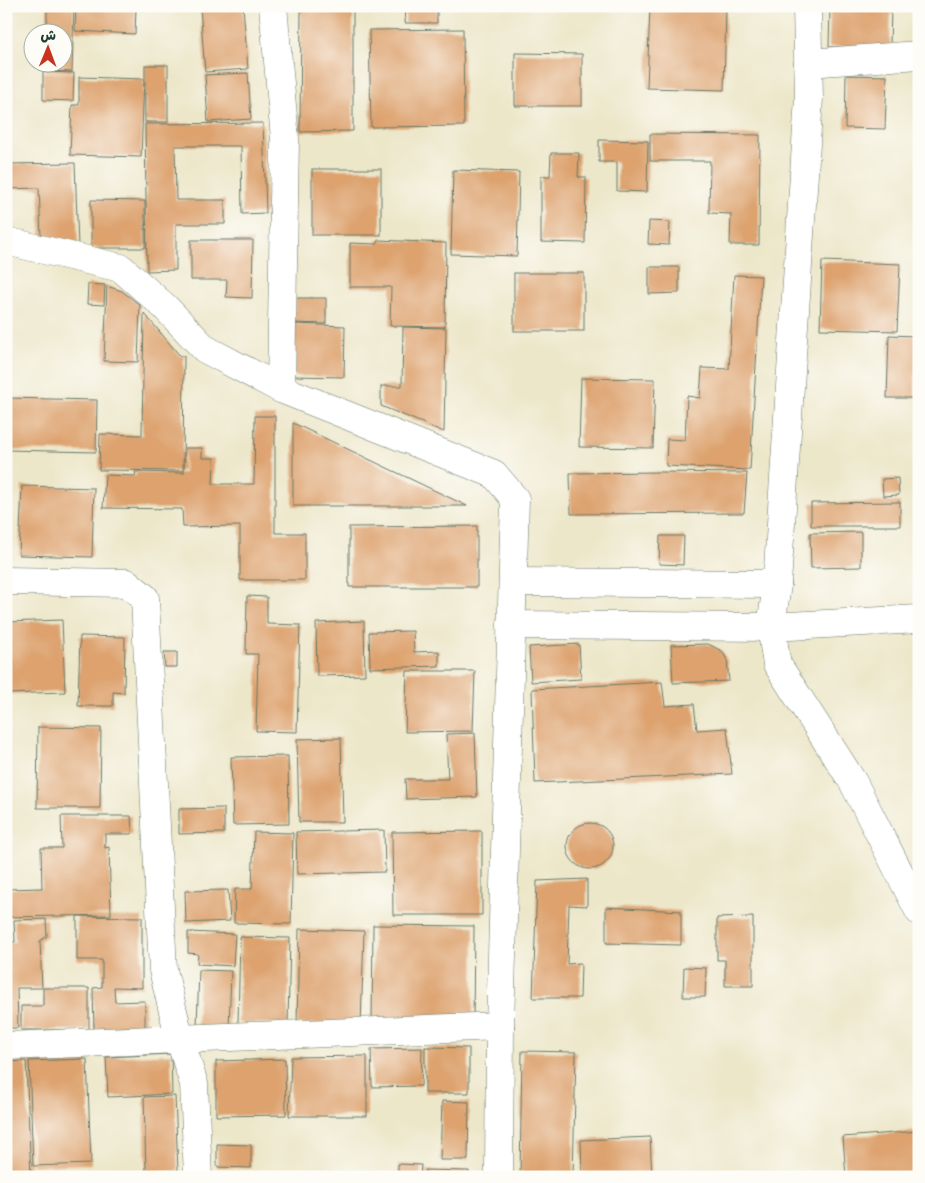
<svg xmlns="http://www.w3.org/2000/svg" width="925" height="1183" viewBox="0 0 925 1183" font-family="'Indie Flower','Playpen Sans Arabic',sans-serif">
<rect width="100%" height="100%" fill="#fdfcf7"/>
<filter id="ink" filterUnits="userSpaceOnUse"><feTurbulence type="fractalNoise" baseFrequency=".02" numOctaves="2"/><feDisplacementMap in="SourceGraphic" scale="10" xChannelSelector="R" yChannelSelector="G"/><feConvolveMatrix kernelMatrix="1 2 1 2 8 2 1 2 1" color-interpolation-filters="sRGB"/></filter>
<filter id="wash" filterUnits="userSpaceOnUse"><feTurbulence type="fractalNoise" baseFrequency=".0096" numOctaves="4" result="noise"/><feDisplacementMap in="SourceGraphic" scale="20" xChannelSelector="R" yChannelSelector="G"/><feGaussianBlur stdDeviation="1.12" result="paint"/><feColorMatrix in="noise" values="0 0 0 0 0 0 0 0 0 0 0 0 0 0 0 0 0 1.4 0 .05"/><feComposite in="paint" operator="in"/></filter>
<g filter="url(#wash)">
<rect width="100%" height="100%" fill="#ede7ca"/>
<g id="blocks">
<g fill="#dda26e">
<path d="M47 6 74 7 72 72 45 71 46 62H62V32H47Z"/>
<path d="M76 6 136 8 135 34 75 31Z"/>
<path d="M243 6 248 69 205 72 200 7Z"/>
<path d="M353 6V131L300 132 301 8Z"/>
<path d="M406 6H437V23H405Z"/>
<path d="M650 6 726 9 724 90 647 88Z"/>
<path d="M830 6H891L890 47H829Z"/>
<path d="M463 29 464 126 371 127 369 30Z"/>
<path d="M515 53 582 54V106H515Z"/>
<rect x="145" y="65" width="23" height="57"/>
<path d="M43 72 74 73 73 101 43 100Z"/>
<path d="M248 73 251 119 208 122 205 75Z"/>
<path d="M846 75 887 76 885 129 845 128Z"/>
<path d="M79 77 144 79 141 157 70 155 72 105H79Z"/>
<path d="M263 123 266 213 242 214 241 146H175L176 200H225V224H176V270L147 271 145 124Z"/>
<path d="M650 134 760 135 759 245H730L731 214 709 213 710 161H650Z"/>
<path d="M599 140 648 141 647 192 617 191V162H599Z"/>
<path d="M551 153H579L578 177H586L585 243 541 242V176H550Z"/>
<path d="M75 163 78 247 41 237 39 188 6 189V164Z"/>
<rect x="312" y="169" width="69" height="66"/>
<path d="M453 170 519 172 517 256 451 254Z"/>
<path d="M91 200 145 201V248H91Z"/>
<path d="M649 221 670 222 669 245 648 244Z"/>
<path d="M191 240H253L252 298 226 297 227 280H191Z"/>
<path d="M378 240 446 243 445 327 390 326 391 287H350V243L377 244Z"/>
<path d="M822 261 900 264 897 331 820 329Z"/>
<path d="M649 267H679V293L649 294Z"/>
<rect x="514" y="273" width="70" height="58"/>
<path d="M734 275 761 276 750 470 666 466 667 439 685 440 687 396 700 398 702 368 729 369Z"/>
<path d="M88 284 105 285 104 305 87 304Z"/>
<path d="M107 286 122 291 140 305 138 362 104 361Z"/>
<path d="M295 298H326V324L294 323Z"/>
<path d="M144 313 180 356H184L183 471 99 470 100 434 142 435Z"/>
<path d="M294 324 345 326 344 377 293 376Z"/>
<path d="M403 327 446 328 444 432 381 406V386H402Z"/>
<path d="M889 335 916 336 915 398H887Z"/>
<path d="M581 378 655 379 653 448 579 447Z"/>
<path d="M6 398 97 400 96 452 6 450Z"/>
<path d="M255 416H275V533H305V580H240V526L183 527 182 509 103 508 105 475 136 476 135 472 184 473 185 448H202V458H214L213 484H254Z"/>
<path d="M293 423 467 506H293Z"/>
<path d="M660 472 747 473 744 513 571 514 570 473Z"/>
<path d="M898 478 899 495 883 496 882 479Z"/>
<path d="M22 486 94 488 92 557 19 555Z"/>
<path d="M900 502V526H811V503Z"/>
<path d="M477 526V587H349V527Z"/>
<path d="M861 532V567L811 568 810 533Z"/>
<path d="M660 536H684L683 565 659 564Z"/>
<path d="M247 596 267 597V624L300 625 297 732 256 731 258 654H246Z"/>
<path d="M62 620 65 692 6 694V622Z"/>
<path d="M364 621 365 675 317 676 316 623Z"/>
<path d="M413 631 414 652 439 651V666L370 668 369 632Z"/>
<path d="M80 636 125 637 124 693 113 692V706H78Z"/>
<path d="M579 644 581 679 531 682 529 647Z"/>
<path d="M708 644 722 651 727 660 729 681 673 683 671 645Z"/>
<path d="M164 652H177V667H165Z"/>
<path d="M407 671H475L473 731 405 732Z"/>
<path d="M662 682 665 706 694 704 697 730 727 728 732 774 535 783 532 689Z"/>
<path d="M38 727 101 728 100 808H37Z"/>
<path d="M475 733 477 797 406 799 405 779H448L446 734Z"/>
<path d="M341 738 343 822H299L297 739Z"/>
<path d="M288 756 289 824 233 825 231 757Z"/>
<path d="M224 808V833L179 834V809Z"/>
<path d="M61 816H131L132 834H105V848L109 847 111 915 8 917 7 889 42 888 41 848H62Z"/>
<circle cx="590" cy="846" r="23"/>
<path d="M384 830 385 872 297 874 296 832Z"/>
<path d="M482 831V915H393L392 832Z"/>
<path d="M254 832 293 833 291 924 234 923 235 889H252Z"/>
<path d="M587 879V906L569 905 567 964 581 963 580 998H533L537 881Z"/>
<path d="M228 890 230 921 186 923 185 891Z"/>
<path d="M606 907 681 911V945L606 943Z"/>
<path d="M77 916 142 917V988L114 987 115 1002 145 1001V1028L94 1029 93 988 102 987V960H77Z"/>
<path d="M753 917V986H725V960H717V918Z"/>
<path d="M46 919 47 936 40 941 42 988H17L18 1028H6V942H15L14 920Z"/>
<path d="M373 925 474 926 473 1025 372 1023Z"/>
<path d="M299 929 364 931 361 1026 297 1024Z"/>
<path d="M188 932 235 934 233 966 197 964 198 954 188 953Z"/>
<path d="M240 937 290 938 288 1024 238 1023Z"/>
<path d="M684 967 706 968 705 997H683Z"/>
<path d="M199 970 231 971 229 1028 197 1026Z"/>
<path d="M43 988H89V1030H21V1006H43Z"/>
<path d="M425 1047 469 1048V1093H425Z"/>
<path d="M422 1048 421 1086 372 1087 371 1049Z"/>
<path d="M522 1051 576 1052 573 1177H520Z"/>
<path d="M171 1054 172 1094 108 1097 106 1057Z"/>
<path d="M367 1056V1116H289L291 1057Z"/>
<path d="M87 1059 91 1164 33 1166 29 1061Z"/>
<path d="M285 1059 286 1115 216 1116V1061Z"/>
<path d="M26 1061 31 1177H6V1062Z"/>
<path d="M175 1096 178 1171 146 1172 144 1097Z"/>
<path d="M442 1101 469 1102 468 1160H440Z"/>
<path d="M919 1131V1177H846L843 1137Z"/>
<path d="M650 1137 652 1177H582L581 1140Z"/>
<path d="M217 1144 251 1145V1168L217 1167Z"/>
<path d="M398 1164 421 1165 420 1177H398Z"/>
<path d="M425 1170 469 1171V1177H425Z"/>
</g>
</g>
</g>
<g filter="url(#ink)">
<use href="#blocks" fill-opacity="0" stroke="#677868" stroke-width="1"/>
<g fill="none" stroke-linecap="round" stroke-linejoin="round">
<g stroke="#677868" stroke-width="29">
<g id="minor">
<path d="M273 6 285 139 281 389"/>
<path d="M807 6 809 98 777 584 771 627 777 664 853 782 919 911"/>
<path d="M808 63 919 55"/>
<path d="M6 241 121 268 165 307 205 349 281 389 494 474 515 499 500 1026 499 1177"/>
<path d="M6 581 127 583 145 598 163 970 180 1040 194 1084 198 1177"/>
<path d="M514 582 777 584"/>
<path d="M511 625 771 627 919 619"/>
<path d="M6 1046 500 1026"/>
</g>
</g>
<use href="#minor" stroke="#fff" stroke-width="28"/>
</g>
</g>
<rect width="925" height="1183" fill="none" stroke="#fdfcf7" stroke-width="25"/>
<g transform="translate(48 48) rotate(1)"><circle r="24" fill="#fdfcf7" stroke="#a4b0a9"/>
<path d="M0-4L9 19L0 12L-9 19Z" fill="#c8321e"/>
<text y="-8" font-size="14" font-weight="bold" text-anchor="middle" fill="#1f3d34">ش</text>
</g>
</svg>
